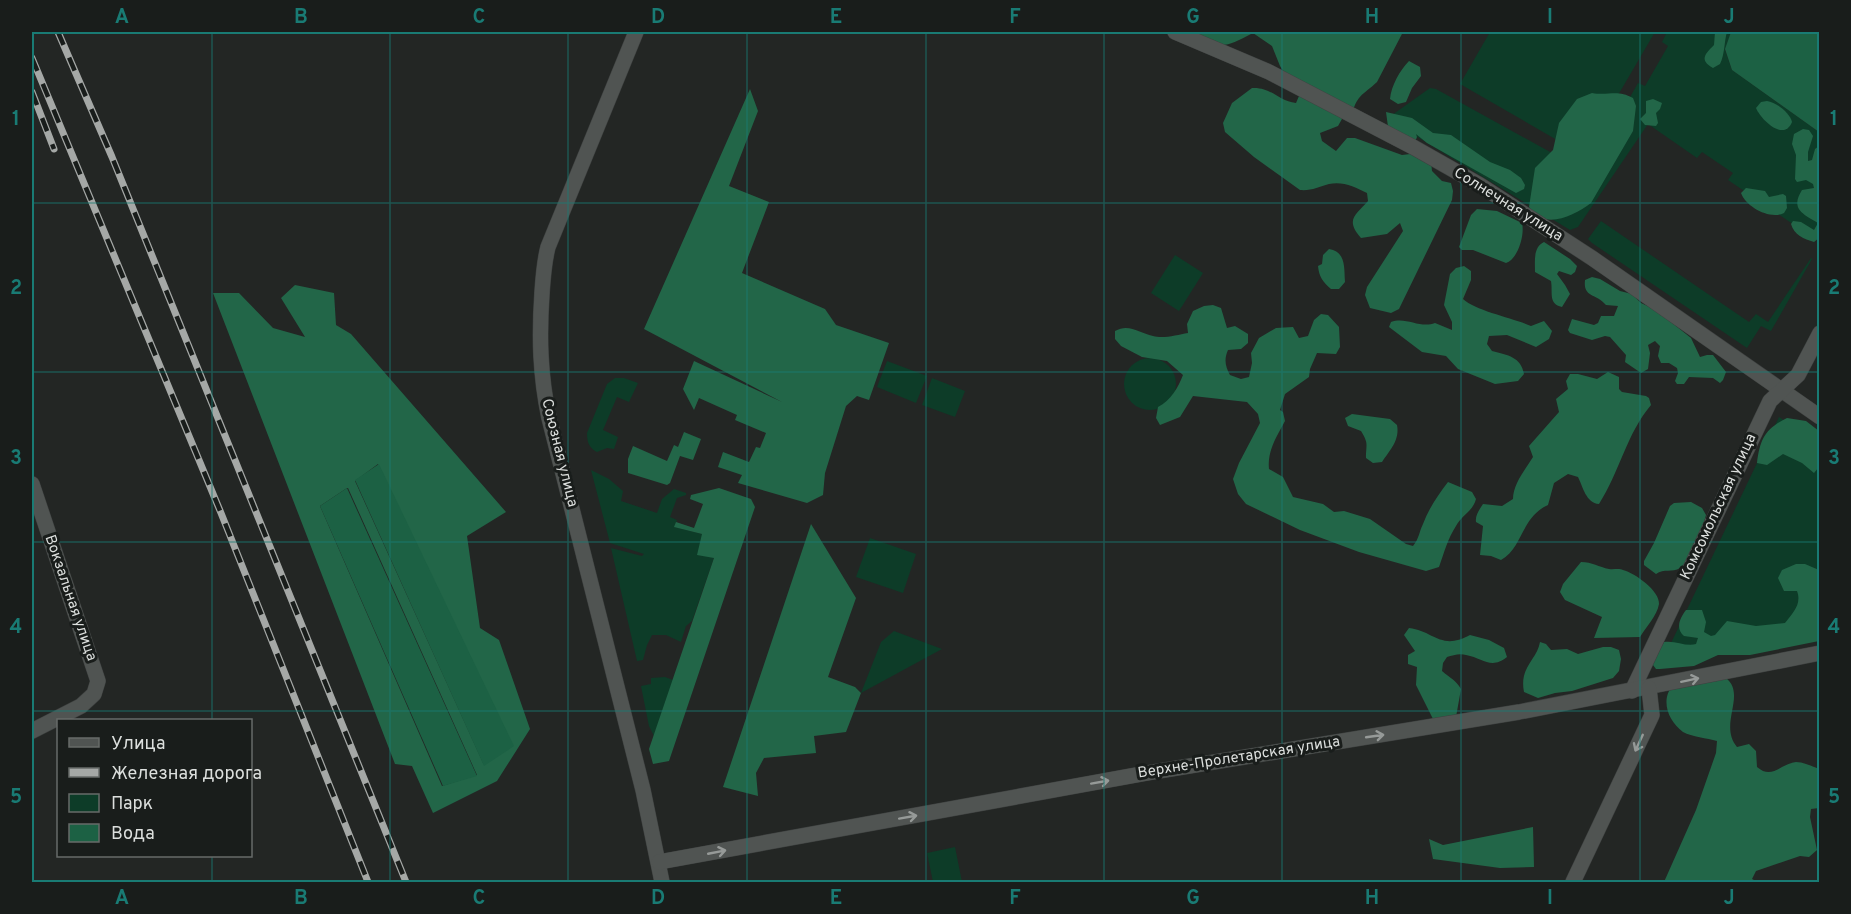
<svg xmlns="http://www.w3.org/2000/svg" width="1851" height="914" viewBox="0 0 1851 914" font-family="Overpass,sans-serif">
<rect width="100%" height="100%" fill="#232624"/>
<g fill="#0d3c28">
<path d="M1490 32H1655L1583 155 1460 84Z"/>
<path d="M1667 32H1731L1725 50 1732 70 1819 132V239H1815L1728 180 1733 173 1702 152 1697 158 1648 124 1578 227 1570 230 1393 122 1392 115 1430 88 1436 89 1570 163 1596 157 1638 83 1645 86 1668 46 1662 42Z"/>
<path d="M1601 221 1749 322 1756 314 1768 322 1811 258 1812 259 1771 331 1761 326 1747 348 1592 243 1588 239Z"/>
<path d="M1175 255 1203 273 1179 311 1151 293Z"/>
<circle cx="1150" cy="384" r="26"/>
<path d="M887 361 927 376 916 403 877 387Z"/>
<path d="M615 378H624L638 383 629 402 617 397 603 430 618 437 614 449 607 448 597 452C589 448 587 442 587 433L607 384Z"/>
<path d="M932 378 965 391 955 417 922 405Z"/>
<path d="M1779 417 1819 443V629L1661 664Z"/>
<path d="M591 470 609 479 623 491 621 501 657 513 662 499 674 489 686 493V495L677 498 670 517 677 520 675 527 702 534 714 558 692 621 686 626 681 642 666 635H652L647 645 643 660 637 661 611 548 642 556 644 554 610 543Z"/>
<path d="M870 538 916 554 903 593 856 577Z"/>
<path d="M894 631 942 649 861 693 881 642Z"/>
<path d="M665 677 673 680 654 736 649 726 641 686 651 684V678Z"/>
<path d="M955 847 962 882H933L927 853Z"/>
</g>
<g fill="#226648" fill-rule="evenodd">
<path d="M1191 32H1403L1377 82C1363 95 1355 96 1352 117L1342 119 1338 126 1320 133 1322 141 1336 151 1347 138H1355L1402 155 1419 153 1431 161 1432 171 1442 181 1451 183 1453 191 1452 200 1399 309 1391 313 1370 308 1365 295 1367 287 1403 231 1400 223 1387 234 1361 238C1344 219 1357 214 1368 201L1367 193C1355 187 1343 181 1329 184 1319 187 1311 191 1300 190L1254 157 1225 132 1223 123 1232 103 1252 88C1272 87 1278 101 1296 103L1299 96 1280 66 1272 46 1253 33C1221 50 1221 48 1191 32Z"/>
<path d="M1715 32H1727C1724 42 1725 54 1720 64L1713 68C1699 60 1705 54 1714 45Z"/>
<path d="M1409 61 1420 67 1421 76 1412 88 1406 102 1398 104 1390 99C1391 86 1400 70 1409 61Z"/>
<path d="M750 89 758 111 729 186 769 202 742 273 825 309 836 325 889 343 869 400 857 396 846 406 825 473 823 495 807 503 738 483 742 475 718 467 723 452 749 462 756 447 760 448 766 433 735 420 737 415 699 398 694 410 683 389 694 361 782 402 644 329Z"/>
<path d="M1592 93C1609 96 1617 89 1633 98L1636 106 1633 131 1591 203C1574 216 1543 231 1529 207L1535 168 1553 150 1559 123 1577 99Z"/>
<path d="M1653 99 1662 103 1660 109 1656 113 1658 123 1656 126 1645 125 1640 119 1646 113V101Z"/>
<path d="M1767 101C1776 102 1790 113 1792 122 1784 142 1761 120 1756 108L1761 102Z"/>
<path d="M1386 112 1412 118 1433 133 1451 135 1490 162 1510 170 1521 178 1525 185 1524 189 1516 193 1427 143 1416 134 1417 137 1413 147 1389 134Z"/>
<path d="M1803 129 1809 130 1813 136 1808 152V161L1812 160 1815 149 1819 146V238L1814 242C1804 239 1794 235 1791 224L1793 221 1801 222 1814 230 1818 223C1803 214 1790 209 1802 190L1814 188 1813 184 1806 180 1797 182 1795 179 1796 155 1792 144 1794 134Z"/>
<path d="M1746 188 1765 191 1769 197 1783 194 1786 196 1787 208 1784 213C1770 220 1746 207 1741 193Z"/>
<path d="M1477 209 1497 211 1522 223C1525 235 1518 259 1506 263L1473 250H1462L1459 247 1471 215Z"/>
<path d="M1544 242 1570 259 1577 266 1575 272 1571 275 1559 271 1557 274 1565 285 1570 294 1562 307C1548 304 1553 293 1551 281L1535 272C1535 261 1533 247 1544 242Z"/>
<path d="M1329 249C1346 252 1344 267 1345 282L1339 289H1331C1323 282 1319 277 1318 266L1322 264 1323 255Z"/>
<path d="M1464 266 1471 271V280L1463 299C1476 311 1513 318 1531 326L1544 321 1552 331 1549 339 1536 347 1507 335 1489 336 1487 344 1492 351C1508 355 1521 357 1524 374L1518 381 1495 384 1458 369 1446 356 1422 352 1389 327 1391 322C1406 316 1420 329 1435 323L1452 330V322L1444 305 1450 274 1456 268Z"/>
<path d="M1592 277 1600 279 1620 291 1632 294 1641 303 1656 310 1691 338 1700 357 1707 355H1713L1726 372 1723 380 1720 383 1713 378 1689 377 1684 384H1677L1675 381 1678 373 1677 368 1669 363H1661L1658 356 1660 346 1655 341 1648 345 1650 353 1648 369 1641 373 1625 362 1626 355 1610 337 1605 336 1592 340 1570 333 1568 330 1572 319 1594 325 1598 323 1601 316H1614L1618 306 1606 305C1596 293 1583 298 1585 280Z"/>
<path d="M295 285 334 293 336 325 351 334 506 512 467 536 480 628 499 640 530 729 497 781 433 813 412 766 395 764 213 293H239L273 328 305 337 281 298ZM378 464 484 765 355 481ZM347 488H348L477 775 442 786 320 506Z"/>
<path d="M1213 305 1221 308 1227 328 1235 326 1248 334V343L1241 349 1228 350C1224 359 1225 366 1230 375L1241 379 1249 377 1252 363 1251 353 1259 338 1276 328 1293 327 1299 338 1308 336 1314 320 1321 314 1328 315 1339 327 1340 347 1336 354 1317 353 1310 369 1309 377 1285 394 1280 410 1283 412 1285 421C1277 436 1267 451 1269 469L1283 477 1293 497 1323 504 1334 512 1344 511 1370 519 1406 544 1413 546C1419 539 1419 532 1423 524 1429 508 1438 495 1448 482L1472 492 1476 499C1473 511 1462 515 1456 526 1448 538 1444 553 1439 567L1426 571 1359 552 1300 530 1246 504 1238 494 1233 479 1239 463 1260 423 1258 414 1247 402 1193 396 1180 417 1160 425 1156 418 1158 407C1171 400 1178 388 1183 375L1167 361 1142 357 1121 346 1115 339V331C1129 323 1139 333 1153 336 1163 339 1177 335 1188 333L1187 324 1193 311 1204 306Z"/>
<path d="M1608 372 1619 377V389L1622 392 1646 396 1649 398 1651 405C1627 433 1619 473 1599 504 1586 503 1583 487 1578 477L1568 474 1554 483 1548 505C1521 517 1523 548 1501 560L1491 556 1480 555 1483 526 1476 522C1475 516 1479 510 1483 504L1502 506 1513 499C1513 484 1525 470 1533 457L1529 446 1559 412 1556 399 1568 389 1566 381 1570 374H1578L1597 379Z"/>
<path d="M1352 414 1390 419 1397 425C1400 440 1390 450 1382 462L1373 463 1366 458C1366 444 1369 444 1361 431L1348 426 1345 418Z"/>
<path d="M1787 418 1806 421 1819 431V467L1814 473 1802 463 1783 454 1767 465 1757 463C1760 439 1765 429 1787 418Z"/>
<path d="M684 432 701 439 693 460 680 456 670 483 667 485 628 473V459L633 446 667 461 674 445 678 447Z"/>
<path d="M719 488 751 499 755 507 669 761 653 764 649 749 714 558 697 555 702 534 674 527 676 522 694 528 703 504 690 499 691 495Z"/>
<path d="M1691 502 1702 508 1706 515C1703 527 1690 562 1680 568 1672 573 1664 568 1656 574L1644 565V561L1654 543 1670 506 1674 503Z"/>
<path d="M811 524 856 598 828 677 855 687 861 693 846 732 814 736 816 753 764 758 756 773 758 796 723 787Z"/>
<path d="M1581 562C1592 562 1599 567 1609 569 1613 570 1619 568 1623 570 1635 573 1660 591 1659 604 1657 616 1646 627 1640 637L1594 638 1602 617 1565 600 1560 592 1563 584Z"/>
<path d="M1796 564H1805L1819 570V641L1750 655H1718L1694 666 1660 669H1656L1653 665V661L1664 642C1675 640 1686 647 1696 644L1698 638 1684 636C1675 628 1680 618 1686 610H1702L1706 622 1704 632 1711 636 1715 635 1727 621 1756 626 1785 623C1793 613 1802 604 1797 591H1784L1778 578 1782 570Z"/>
<path d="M1409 628C1434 631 1441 651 1470 635L1489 640 1504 648 1507 657C1491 670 1483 658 1466 655 1460 653 1453 655 1447 657L1443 663 1442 671C1450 678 1456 680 1461 689L1456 717 1433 719 1416 685 1417 667 1408 664V655L1415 651 1404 635Z"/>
<path d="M1540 642 1546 644 1551 650 1567 649 1578 654 1603 647H1611L1619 650 1621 659 1619 671 1613 678 1572 691 1555 693 1538 698 1524 692C1519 667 1537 660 1540 642Z"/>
<path d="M1726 678C1747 695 1718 724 1737 747L1749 744 1756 751 1757 767C1772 780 1780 764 1796 762 1803 762 1812 766 1819 769V808L1811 809 1810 817 1817 850 1809 857 1800 856 1756 871 1752 879 1758 882H1664L1696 810 1716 753 1717 741C1707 738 1692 737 1683 732 1668 721 1660 700 1673 685Z"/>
<path d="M1533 827 1534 867 1500 868 1433 859 1429 839 1443 845Z"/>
</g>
<g fill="#1c6144">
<path d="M1731 32H1819V132L1732 70 1725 49Z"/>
<path d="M379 464 514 746 484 766 355 480Z"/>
<path d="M347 488 477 776 443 786 320 506Z"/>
</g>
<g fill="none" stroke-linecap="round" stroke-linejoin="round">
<g stroke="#3e4140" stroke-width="16">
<g id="minor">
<path d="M636 32 548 247C544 262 543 278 542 293 539 337 540 375 549 418L643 790 662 882"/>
<path d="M1175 32 1269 72 1413 147 1480 185 1592 258 1820 417"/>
<path d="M32 484 98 681 94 694 81 706 32 731"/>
<path d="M1632 691 1770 401 1798 375 1820 333"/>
<path d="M659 862 1147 773 1519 712 1820 653"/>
<path d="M1573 882 1652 715 1649 688"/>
</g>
</g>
<use href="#minor" stroke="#505452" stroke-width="15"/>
<g stroke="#a5a8a6" stroke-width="7">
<g id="rail">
<path d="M58 32 112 157 406 882"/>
<path d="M32 58 221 513 368 882"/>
<path d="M32 92 54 149"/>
</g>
</g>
<use href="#rail" stroke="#191d1b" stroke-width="4.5" stroke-dasharray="14" stroke-linecap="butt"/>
</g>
<defs><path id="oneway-shaft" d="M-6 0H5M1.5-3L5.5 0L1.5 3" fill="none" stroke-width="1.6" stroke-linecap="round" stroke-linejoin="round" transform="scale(1.5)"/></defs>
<g stroke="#969a98">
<use href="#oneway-shaft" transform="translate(1690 680) rotate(-12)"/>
<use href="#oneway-shaft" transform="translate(1375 736) rotate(-8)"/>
<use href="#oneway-shaft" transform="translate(1639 743) rotate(115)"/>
<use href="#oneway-shaft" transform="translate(1100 782) rotate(-10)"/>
<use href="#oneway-shaft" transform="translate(908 817) rotate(-10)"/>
<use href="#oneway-shaft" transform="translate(717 852) rotate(-11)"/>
</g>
<path fill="none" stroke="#197b74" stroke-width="1.5" stroke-opacity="0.55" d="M212 32V720M390 32V882M568 32V882M747 32V882M926 32V882M1104 32V882M1282 32V882M1461 32V882M1640 32V882M32 203H1820M32 372H1820M32 542H1820M32 711H1820M212 856V882"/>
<g text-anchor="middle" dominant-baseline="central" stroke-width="6" stroke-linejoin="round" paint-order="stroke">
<g font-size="15" fill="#dcdfdd" stroke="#191d1b">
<text transform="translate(1508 205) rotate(32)">Солнечная улица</text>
<text transform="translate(559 453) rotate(76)">Союзная улица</text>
<text transform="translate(1719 507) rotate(-65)">Комсомольская улица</text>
<text transform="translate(70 598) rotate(71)">Вокзальная улица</text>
<text transform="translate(1239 758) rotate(-9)">Верхне-Пролетарская улица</text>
</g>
</g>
<rect width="1851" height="914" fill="none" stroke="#191d1b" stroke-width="66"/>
<rect x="57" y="719" width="195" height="138" fill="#191d1b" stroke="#676b69" stroke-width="1.5"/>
<rect x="69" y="738" width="30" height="9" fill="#505452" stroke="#676b69" stroke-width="1.5"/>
<text x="111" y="749" font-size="18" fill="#dcdfdd">Улица</text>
<rect x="69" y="768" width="30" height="9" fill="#a5a8a6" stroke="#676b69" stroke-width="1.5"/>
<text x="111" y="779" font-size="18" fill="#dcdfdd">Железная дорога</text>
<rect x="69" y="794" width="30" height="18" fill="#0d3c28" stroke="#676b69" stroke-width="1.5"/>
<text x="111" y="809" font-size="18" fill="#dcdfdd">Парк</text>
<rect x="69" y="824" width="30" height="18" fill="#1c6144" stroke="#676b69" stroke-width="1.5"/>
<text x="111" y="839" font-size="18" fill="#dcdfdd">Вода</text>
<rect x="33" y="33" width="1785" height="848" fill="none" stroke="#197b74" stroke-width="2"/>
<g font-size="20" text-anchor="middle" font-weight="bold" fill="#197b74">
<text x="122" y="23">A</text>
<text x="301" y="23">B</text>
<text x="479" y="23">C</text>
<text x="658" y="23">D</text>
<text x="836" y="23">E</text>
<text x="1015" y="23">F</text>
<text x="1193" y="23">G</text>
<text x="1372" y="23">H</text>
<text x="1550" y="23">I</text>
<text x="1729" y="23">J</text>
<text x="16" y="125">1</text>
<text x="1834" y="125">1</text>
<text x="16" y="294">2</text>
<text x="1834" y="294">2</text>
<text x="16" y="464">3</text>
<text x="1834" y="464">3</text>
<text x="16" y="633">4</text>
<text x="1834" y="633">4</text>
<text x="16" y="803">5</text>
<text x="1834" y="803">5</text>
<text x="122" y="904">A</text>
<text x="301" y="904">B</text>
<text x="479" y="904">C</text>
<text x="658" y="904">D</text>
<text x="836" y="904">E</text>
<text x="1015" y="904">F</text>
<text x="1193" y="904">G</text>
<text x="1372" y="904">H</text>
<text x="1550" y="904">I</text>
<text x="1729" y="904">J</text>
</g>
</svg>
